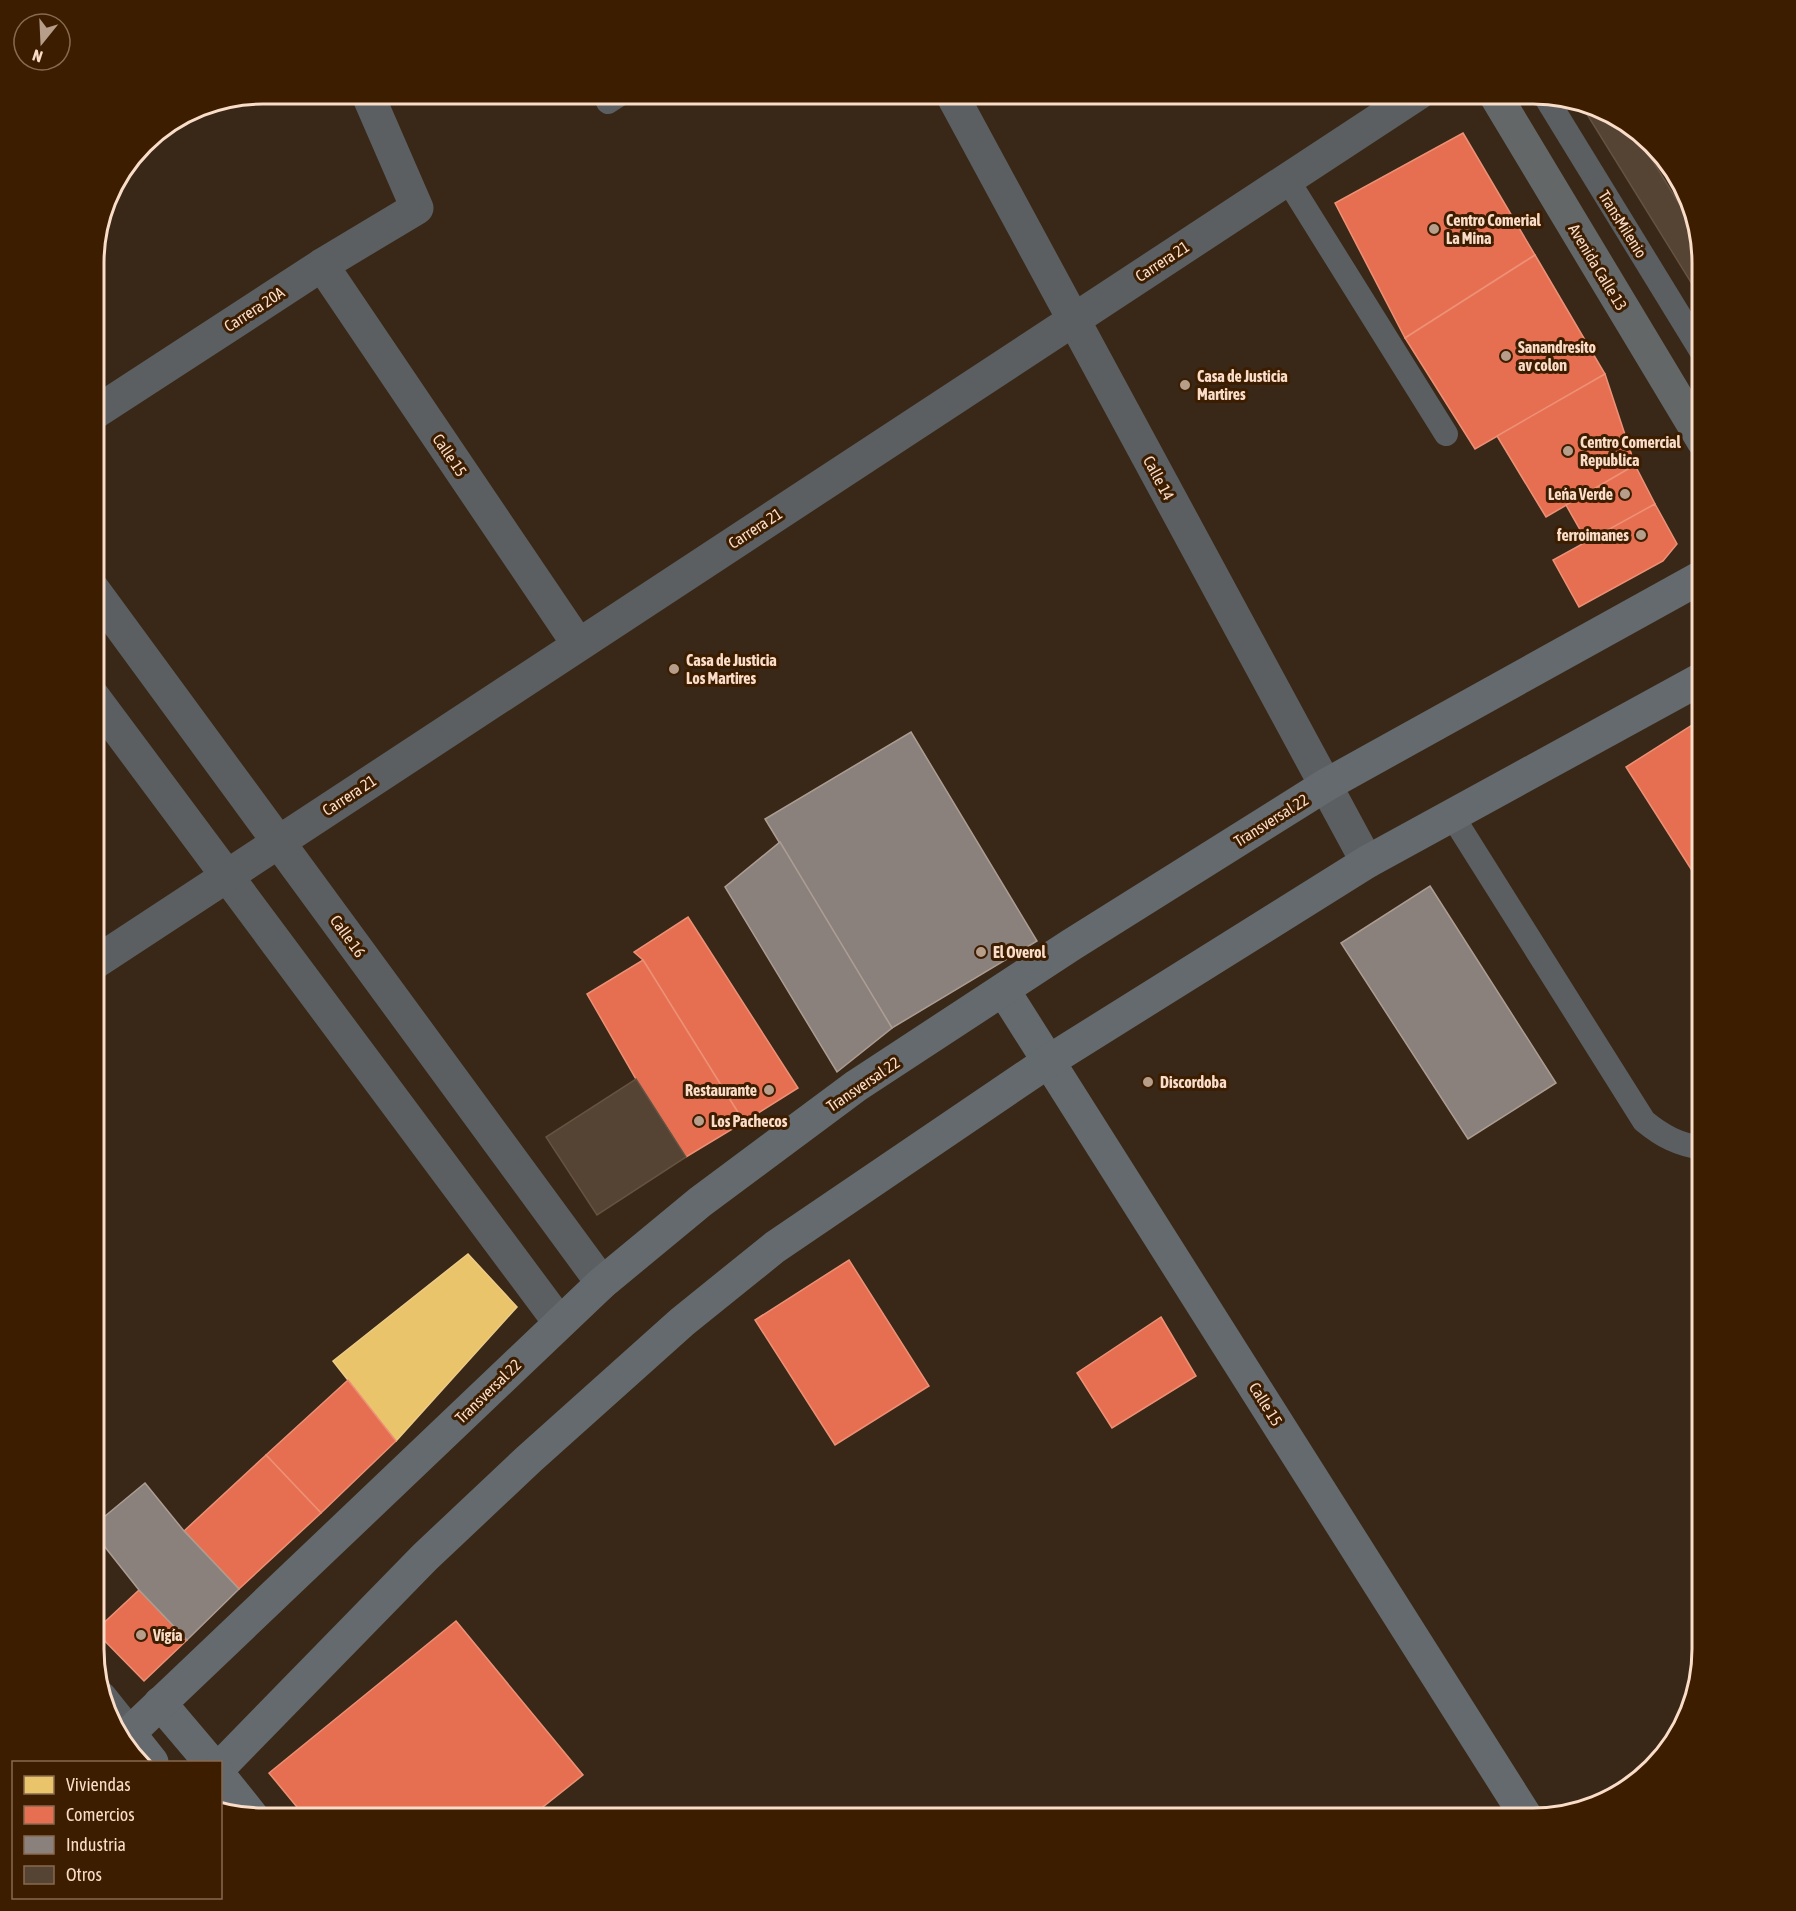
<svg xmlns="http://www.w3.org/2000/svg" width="1796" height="1911" viewBox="0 0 1796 1911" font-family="'Asap Condensed',sans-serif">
<rect width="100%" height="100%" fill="#392817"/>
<path fill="#e9c46a" stroke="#eecc86" stroke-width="1.5" d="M468 1254 517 1307 396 1441 333 1361Z"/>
<g fill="#e76f51" stroke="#ed9075" stroke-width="1.5">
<path d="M1463 133 1535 255 1405 338 1335 203Z"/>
<path d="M1535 255 1605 374 1475 449 1405 338Z"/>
<path d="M1605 374 1635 465 1546 517 1497 436Z"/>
<path d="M1635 465 1655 504 1587 542 1566 505Z"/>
<path d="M1655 504 1677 544 1663 561 1579 607 1553 560Z"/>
<path d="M1703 718V877L1698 880 1626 767Z"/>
<path d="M688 917 798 1088 744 1122 643 960 634 952Z"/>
<path d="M643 960 744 1122 686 1157 636 1079 587 994Z"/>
<path d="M849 1260 929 1386 835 1445 755 1320Z"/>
<path d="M1161 1317 1196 1376 1112 1428 1077 1373Z"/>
<path d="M348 1380 396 1441 321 1513 266 1455Z"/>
<path d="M266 1455 321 1513 239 1589 184 1531Z"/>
<path d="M139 1590 187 1640 144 1681 95 1631Z"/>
<path d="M456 1621 583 1775 529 1818H306L269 1773Z"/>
</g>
<g fill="#8a817c" stroke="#ac9d93" stroke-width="1.5">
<path d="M911 732 1037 941 892 1028 765 819Z"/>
<path d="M780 842 892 1028 837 1072 725 887Z"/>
<path d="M1430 886 1556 1083 1468 1139 1341 943Z"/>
<path d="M145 1483 184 1531 239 1589 187 1640 139 1590 93 1532V1526Z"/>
</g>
<g fill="#554333" stroke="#665240" stroke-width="1.5">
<path d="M1580 103 1609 111 1635 132 1699 236 1703 262V289L1697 292Z"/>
<path d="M636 1079 686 1157 597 1215 546 1137Z"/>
</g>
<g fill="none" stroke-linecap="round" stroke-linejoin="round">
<g stroke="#5b5f62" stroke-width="24">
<path d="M604 93 608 102 622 93"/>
<path d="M1543 93 1703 354"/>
<path d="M1287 179 1446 434"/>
<path d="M1451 814 1644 1121C1662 1136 1679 1145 1703 1148"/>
</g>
<g stroke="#5b5f62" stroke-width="33">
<path d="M951 93 1367 862"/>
<path d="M322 265 578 644"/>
<path d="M93 414 322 265 417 208 367 93"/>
<path d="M93 589 602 1283"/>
<path d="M93 696 559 1322"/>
<path d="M93 964 1419 93"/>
<path d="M101 1698 129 1733"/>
</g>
<g stroke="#646a6e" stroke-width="33">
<path d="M1004 991 1527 1818"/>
<path d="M160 1703 210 1762"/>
<path d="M129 1733 152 1762"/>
<path d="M122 1740 602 1283 700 1202 856 1086 1071 945 1326 785 1703 576"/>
<path d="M220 1767 425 1557 529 1459 682 1322 775 1247 1049 1061 1367 862 1703 678"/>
<path d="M220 1776 252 1816"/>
</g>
<path stroke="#646768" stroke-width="33" d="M1494 93 1703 441"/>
</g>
<g fill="#b69e8a" stroke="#3c1d00" stroke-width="2">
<circle cx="1434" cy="229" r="6"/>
<circle cx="1506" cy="356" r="6"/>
<circle cx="1185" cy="385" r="6"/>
<circle cx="1568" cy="451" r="6"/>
<circle cx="1625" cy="494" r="6"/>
<circle cx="1641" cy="535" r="6"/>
<circle cx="674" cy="669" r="6"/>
<circle cx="981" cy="952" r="6"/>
<circle cx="1148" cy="1082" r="6"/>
<circle cx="769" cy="1090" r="6"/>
<circle cx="699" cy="1121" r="6"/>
<circle cx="141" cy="1635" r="6"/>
</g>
<g text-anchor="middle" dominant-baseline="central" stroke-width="6" stroke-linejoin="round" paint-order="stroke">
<g font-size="16" font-weight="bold" fill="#faddc8" stroke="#3c1d00" text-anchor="start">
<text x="1446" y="220">Centro Comerial<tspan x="1446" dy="18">La Mina</tspan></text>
<text x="1518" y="347">Sanandresito<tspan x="1518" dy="18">av colon</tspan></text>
<text x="1197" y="376">Casa de Justicia<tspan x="1197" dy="18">Martires</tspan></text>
<text x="1580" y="442">Centro Comercial<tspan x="1580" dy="18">Republica</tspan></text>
<text x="1613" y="494" text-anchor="end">Leńa Verde</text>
<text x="1629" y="535" text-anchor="end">ferroimanes</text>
<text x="686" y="660">Casa de Justicia<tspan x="686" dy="18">Los Martires</tspan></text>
<text x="993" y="952">El Overol</text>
<text x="1160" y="1082">Discordoba</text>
<text x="757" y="1090" text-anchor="end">Restaurante</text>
<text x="711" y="1121">Los Pachecos</text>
<text x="153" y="1635">Vígía</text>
</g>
<g font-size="16" fill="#faddc8" stroke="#3c1d00">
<text transform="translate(1623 224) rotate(58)">TransMilenio</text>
<text transform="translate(1162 261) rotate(-33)">Carrera 21</text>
<text transform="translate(1598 267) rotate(59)">Avenida Calle 13</text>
<text transform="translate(254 309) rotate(-33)">Carrera 20A</text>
<text transform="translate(450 455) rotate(56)">Calle 15</text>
<text transform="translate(1159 478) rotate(62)">Calle 14</text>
<text transform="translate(755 528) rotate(-33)">Carrera 21</text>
<text transform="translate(349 795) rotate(-33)">Carrera 21</text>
<text transform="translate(1271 820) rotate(-32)">Transversal 22</text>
<text transform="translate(348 936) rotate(54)">Calle 16</text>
<text transform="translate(863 1084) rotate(-34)">Transversal 22</text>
<text transform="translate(488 1391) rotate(-44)">Transversal 22</text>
<text transform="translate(1266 1404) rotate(58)">Calle 15</text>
</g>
</g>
<path d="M0 0H1796V1911H0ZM263 104H1533A159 159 0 0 1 1692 263V1649A159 159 0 0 1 1533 1808H263A159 159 0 0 1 104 1649V263A159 159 0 0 1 263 104Z" fill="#3c1d00" fill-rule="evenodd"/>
<path fill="none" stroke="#faddc8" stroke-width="3" d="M263 104H1533A159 159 0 0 1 1692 263V1649A159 159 0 0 1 1533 1808H263A159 159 0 0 1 104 1649V263A159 159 0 0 1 263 104Z"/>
<rect x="12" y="1761" width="210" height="138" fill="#3c1d00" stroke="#886a50" stroke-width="1.5"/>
<rect x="24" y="1776" width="30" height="18" fill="#e9c46a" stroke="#886a50" stroke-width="1.5"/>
<text x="66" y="1791" font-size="18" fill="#faddc8">Viviendas</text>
<rect x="24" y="1806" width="30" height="18" fill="#e76f51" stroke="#886a50" stroke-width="1.5"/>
<text x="66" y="1821" font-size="18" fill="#faddc8">Comercios</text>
<rect x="24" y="1836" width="30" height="18" fill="#8a817c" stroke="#886a50" stroke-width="1.5"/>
<text x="66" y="1851" font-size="18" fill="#faddc8">Industria</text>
<rect x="24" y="1866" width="30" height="18" fill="#554333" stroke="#886a50" stroke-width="1.5"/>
<text x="66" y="1881" font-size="18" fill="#faddc8">Otros</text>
<g transform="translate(42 42) rotate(198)"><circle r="28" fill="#3c1d00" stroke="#886a50" stroke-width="1.5"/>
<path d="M0-4.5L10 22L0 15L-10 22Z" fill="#b69e8a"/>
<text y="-9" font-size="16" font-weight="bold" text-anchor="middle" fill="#faddc8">N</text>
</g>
</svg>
